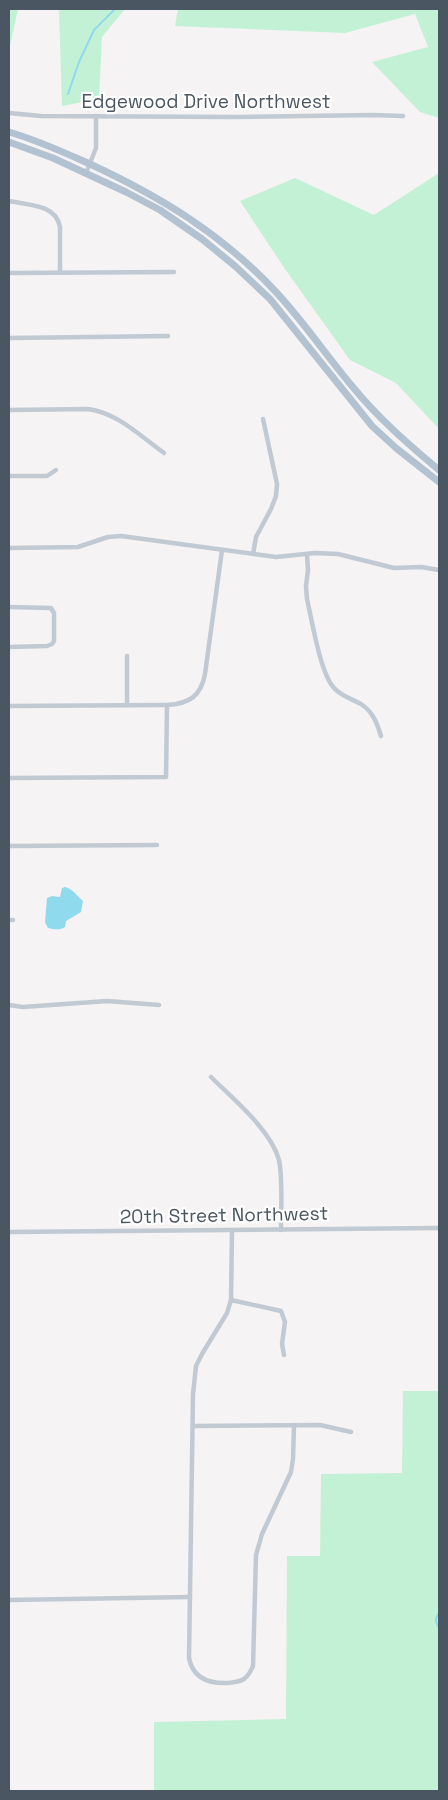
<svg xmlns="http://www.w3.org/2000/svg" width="448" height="1800" viewBox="0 0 448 1800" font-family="'Space Grotesk',sans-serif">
<rect width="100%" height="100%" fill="#f5f3f3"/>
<g fill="#c3f1d5">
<path d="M9 9H18L9 50Z"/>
<path d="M59 9H125L102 37 99 99 62 106Z"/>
<path d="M178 9H439V118L420 112 372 62 428 47 415 14 345 33 175 26Z"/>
<path d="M439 173V429L396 383 350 360 285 269 240 201 295 178 374 215Z"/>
<path d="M403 1391H439V1791H154V1722L286 1719 287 1556H320L321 1474 402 1473Z"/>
</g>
<path fill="#90daee" d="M65 887C73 889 77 896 83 901L81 912 66 921 65 927C59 931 54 929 48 928L45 922 47 898 52 896 60 897 62 888Z"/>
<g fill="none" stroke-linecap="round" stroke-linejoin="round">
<g stroke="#90daee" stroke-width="2">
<path d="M68 94 79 62 94 30 115 9"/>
<path d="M439 1613C435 1619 435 1621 439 1628"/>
</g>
<g stroke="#c1cad2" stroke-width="4.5">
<path d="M9 113 41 116 235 117 372 115 403 116"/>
<path d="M86 173 96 148V116"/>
<path d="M9 201C28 205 56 204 60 227V272"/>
<path d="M9 273 174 272"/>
<path d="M9 338 168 336"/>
<path d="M9 410 88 409C118 413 140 436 164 453"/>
<path d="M9 476H47L56 470"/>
<path d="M9 548 78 547 108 537 121 536 276 557 315 553 338 554 394 568 421 567 439 570"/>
<path d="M253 554 256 537 271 509 276 496 277 484 263 419"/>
<path d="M307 555 308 570 306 586 307 599C312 620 320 673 334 688 341 696 352 699 361 704 373 712 377 723 381 736"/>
<path d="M9 607 51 608 54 613V641L52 644 47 646 9 647"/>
<path d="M127 705V656"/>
<path d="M9 706 167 705"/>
<path d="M9 778 166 777 167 705C189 704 201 696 205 674L222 550"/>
<path d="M9 846 157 845"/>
<path d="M9 920H13"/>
<path d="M9 1005 23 1007 107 1001 159 1005"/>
<path d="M211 1077C233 1099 271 1130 279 1160 283 1180 281 1209 281 1230"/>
<path d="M232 1231 231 1300 227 1313 202 1354 196 1366 193 1394 189 1658C193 1679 210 1684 229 1683 234 1682 239 1682 244 1679 248 1676 251 1671 253 1666L256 1555 262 1534 291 1472 293 1459 294 1425"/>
<path d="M9 1232 439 1228"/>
<path d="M231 1300 281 1311 285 1322 282 1344 284 1355"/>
<path d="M193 1426 320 1425 351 1432"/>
<path d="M9 1600 190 1597"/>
</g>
<g stroke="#b3c2d1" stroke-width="7">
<path d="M9 132C37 140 63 152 90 164 161 197 222 234 276 292 303 321 326 355 352 386 378 418 408 444 439 470"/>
<path d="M9 142 53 158 126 192 160 210 202 239 235 266 270 299 372 426 396 448 439 482"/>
</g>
</g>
<g text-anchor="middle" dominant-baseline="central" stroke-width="4.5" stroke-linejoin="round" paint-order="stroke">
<g font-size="19" fill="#4a5661" stroke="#fff">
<text x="206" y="101">Edgewood Drive Northwest</text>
<text transform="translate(224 1215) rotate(-1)">20th Street Northwest</text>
</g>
</g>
<rect width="448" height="1800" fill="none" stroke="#4a5661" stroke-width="20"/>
</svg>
